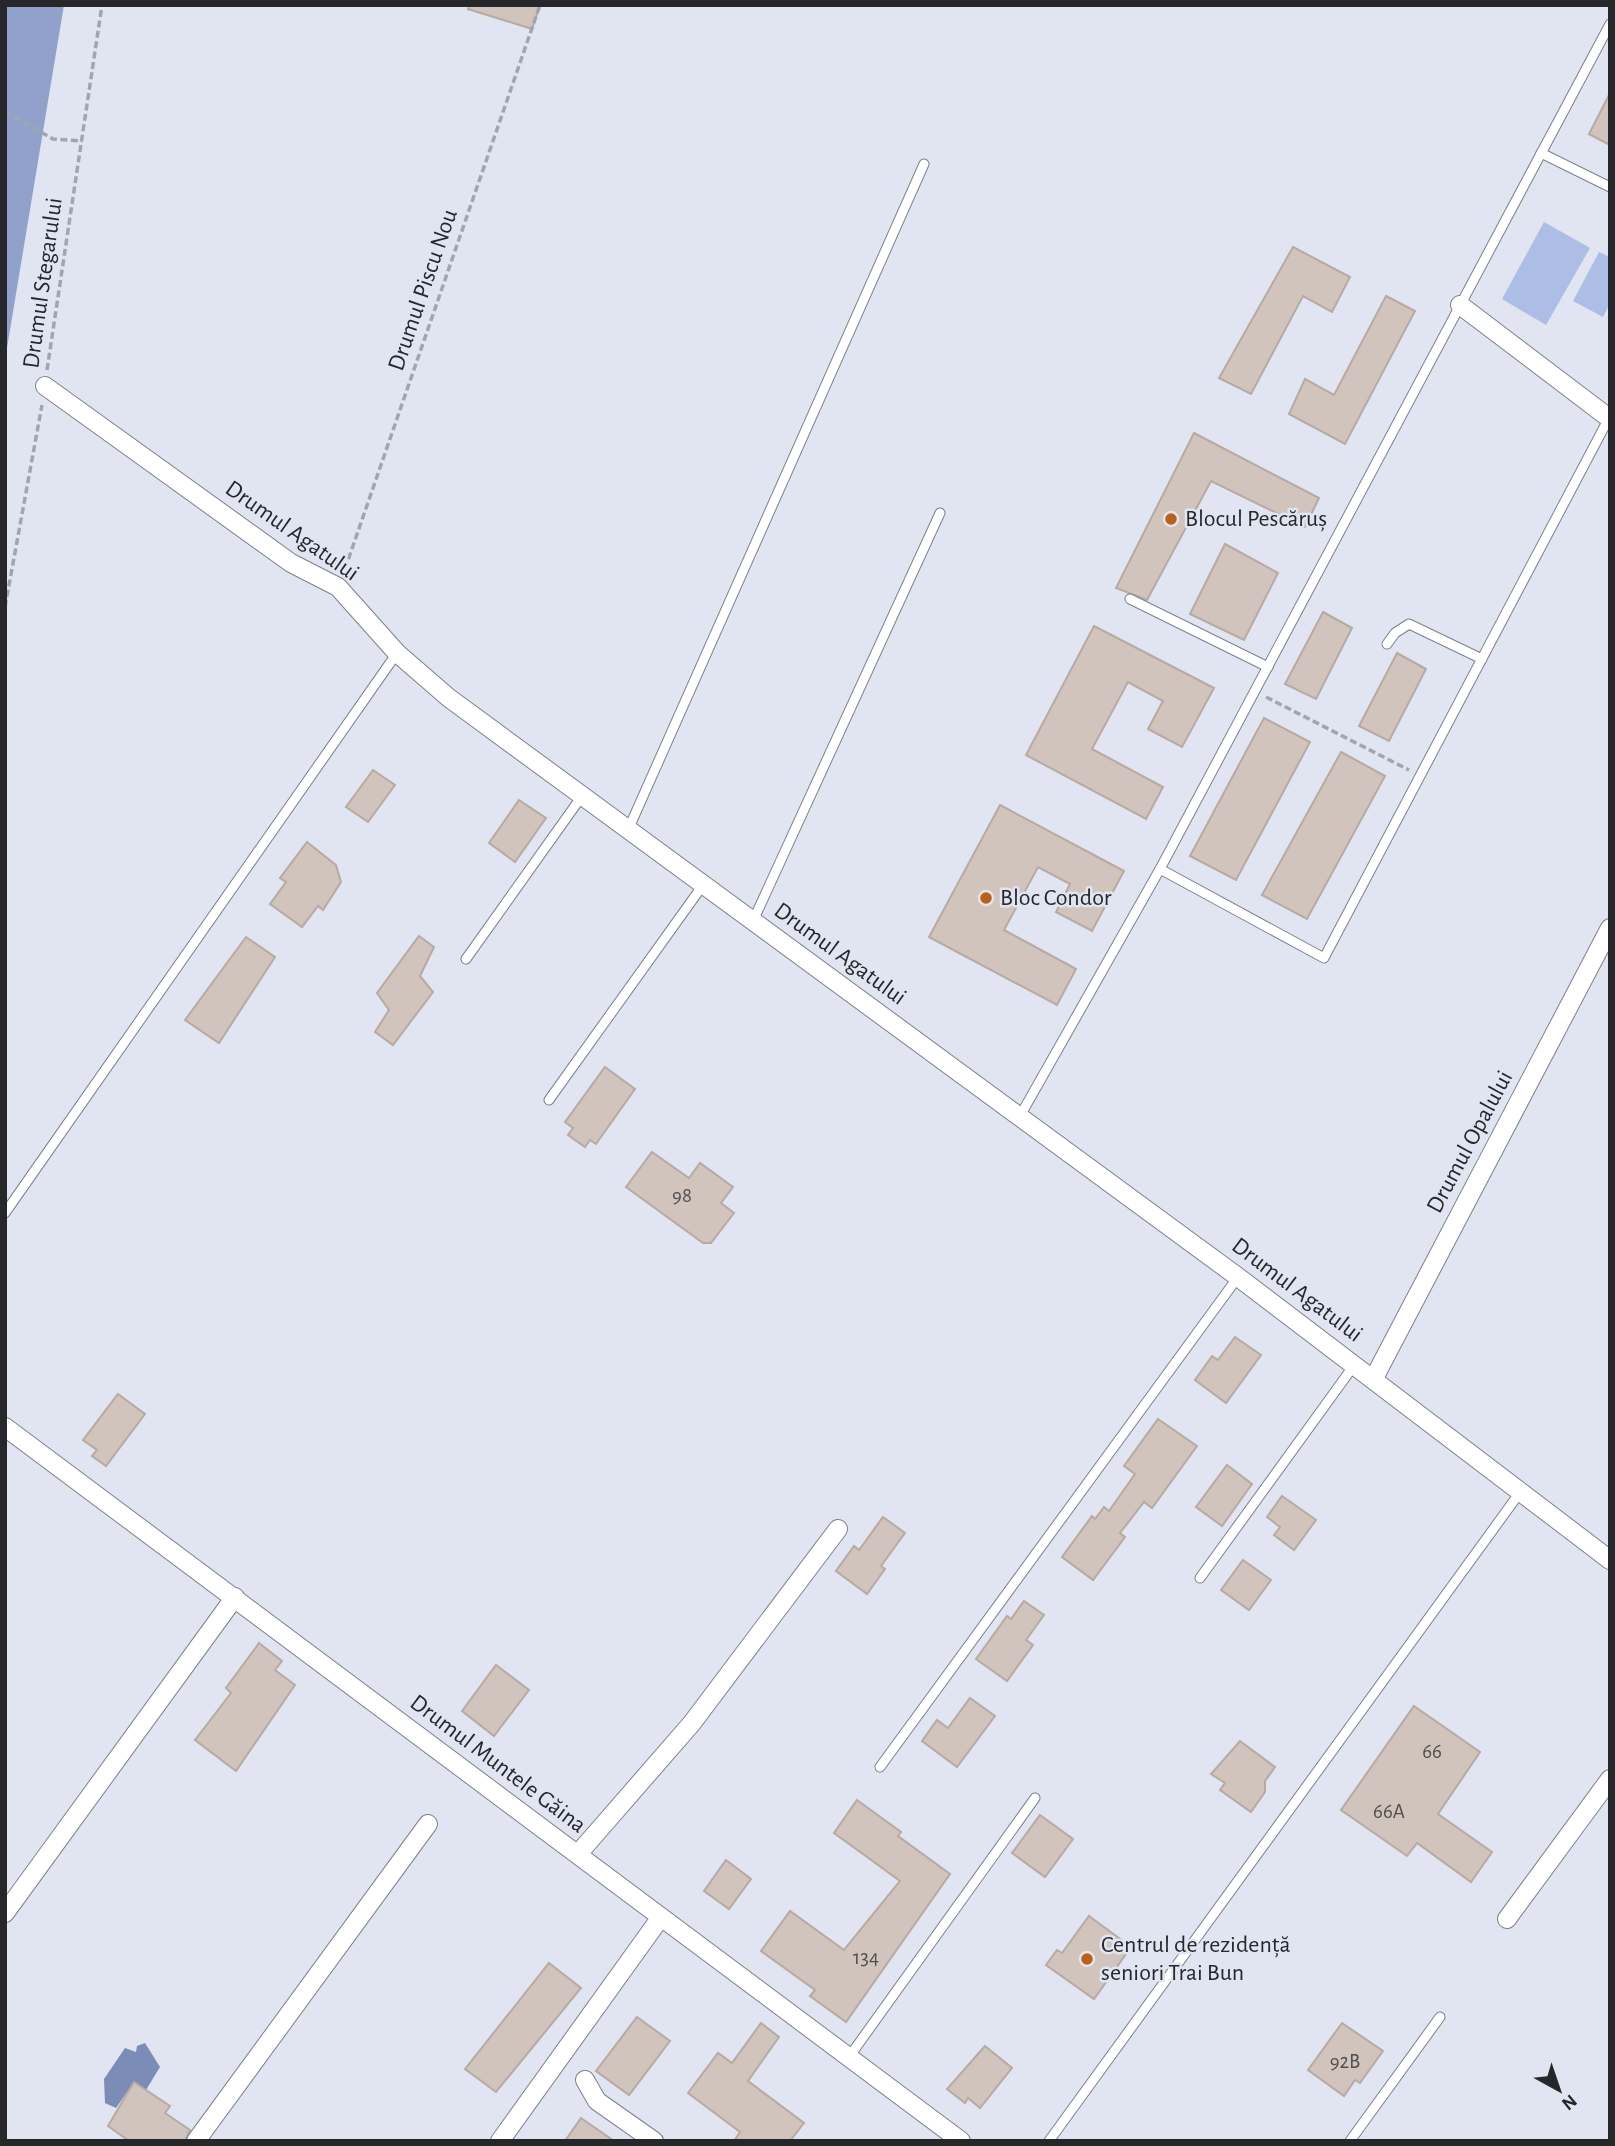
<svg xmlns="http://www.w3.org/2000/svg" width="1615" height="2146" viewBox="0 0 1615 2146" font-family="'Alegreya Sans',sans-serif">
<rect width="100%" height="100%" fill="#e0e5f1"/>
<g fill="#acbde6">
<path d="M1544 222 1590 248 1546 325 1502 299Z"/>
<path d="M1599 252 1610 257V303L1603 317 1573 301Z"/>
</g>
<path fill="#90a1cc" d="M5 5H64L5 360Z"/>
<path fill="#7b8cb6" d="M145 2043 160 2067 146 2090 134 2082 116 2108 105 2103 104 2079 125 2048 136 2052 137 2046Z"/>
<g fill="#d1c4bd" stroke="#b6aaa2" stroke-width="2">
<path d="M469 5H540L532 29 468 9Z"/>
<path d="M1610 93V145L1589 134Z"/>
<path d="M1293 247 1350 277 1332 312 1303 296 1251 394 1219 378Z"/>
<path d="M1386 296 1415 311 1345 444 1289 414 1305 379 1334 395Z"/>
<path d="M1194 433 1319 498 1305 527 1211 481 1147 600 1116 588Z"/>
<path d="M1225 544 1278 573 1244 640 1190 614Z"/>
<path d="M1323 612 1352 628 1316 699 1285 684Z"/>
<path d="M1094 626 1214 688 1182 747 1148 729 1163 701 1128 682 1092 749 1163 787 1146 819 1026 755Z"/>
<path d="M1397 653 1426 669 1389 741 1359 726Z"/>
<path d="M1264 718 1310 742 1236 880 1190 856Z"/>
<path d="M1341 752 1385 776 1307 919 1262 895Z"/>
<path d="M373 770 395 785 368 822 346 807Z"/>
<path d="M519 800 546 818 515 862 489 843Z"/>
<path d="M1000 805 1124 871 1092 931 1056 912 1070 884 1038 867 1004 930 1076 969 1057 1005 929 937Z"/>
<path d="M307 842 336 865 341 882 323 910 318 906 302 927 270 904 286 882 280 878Z"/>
<path d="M419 936 434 947 420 976 433 992 393 1045 375 1032 389 1010 377 993Z"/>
<path d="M246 937 275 957 219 1043 185 1020Z"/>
<path d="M605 1067 635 1089 596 1144 590 1140 585 1147 568 1135 573 1128 565 1122Z"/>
<path d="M652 1152 689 1178 700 1163 733 1187 721 1203 734 1213 711 1243H703L626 1187Z"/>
<path d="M1235 1337 1261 1355 1226 1403 1195 1380 1212 1356 1218 1360Z"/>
<path d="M118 1394 145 1414 106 1466 92 1456 97 1450 83 1440Z"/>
<path d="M1158 1419 1197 1446 1152 1508 1144 1502 1120 1533 1125 1537 1093 1580 1062 1557 1092 1516 1095 1519 1104 1507 1109 1511 1135 1474 1124 1466Z"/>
<path d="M1227 1465 1252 1484 1222 1526 1196 1507Z"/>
<path d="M1282 1496 1316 1520 1294 1550 1274 1535 1280 1527 1267 1517Z"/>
<path d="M883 1517 905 1533 881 1566 885 1569 867 1594 836 1571 854 1546 859 1550Z"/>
<path d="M1243 1560 1271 1580 1249 1610 1221 1590Z"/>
<path d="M1024 1601 1044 1615 1026 1640 1033 1645 1007 1681 976 1659 1007 1616 1011 1619Z"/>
<path d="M259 1643 282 1661 275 1670 295 1685 236 1771 195 1740 231 1693 226 1688Z"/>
<path d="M496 1665 529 1690 494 1736 462 1711Z"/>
<path d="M970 1698 995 1716 957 1767 922 1741 937 1720 948 1728Z"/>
<path d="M1414 1706 1480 1752 1438 1814 1492 1852 1471 1882 1417 1843 1407 1856 1341 1810Z"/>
<path d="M1240 1741 1275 1767 1265 1781V1792L1251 1812 1220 1790 1225 1783 1211 1774Z"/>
<path d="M857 1800 901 1832 898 1836 950 1874 846 2022 810 1996 815 1990 761 1951 790 1911 844 1950 900 1881 834 1833Z"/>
<path d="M1040 1815 1073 1839 1045 1877 1012 1853Z"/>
<path d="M726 1860 751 1879 729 1909 704 1891Z"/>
<path d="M1089 1916 1131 1947 1094 1999 1046 1965 1057 1950 1062 1953Z"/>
<path d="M549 1963 581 1988 496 2092 465 2069Z"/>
<path d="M637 2017 670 2041 629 2095 596 2071Z"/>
<path d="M761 2023 779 2037 748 2081 804 2123 790 2141H734L740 2132 688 2093 718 2053 732 2063Z"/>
<path d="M1342 2023 1383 2051 1360 2083 1355 2080 1344 2096 1308 2070Z"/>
<path d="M985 2046 1012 2068 980 2108 968 2098 965 2103 947 2089Z"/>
<path d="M134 2082 170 2106 165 2113 190 2130 185 2141H129L108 2126Z"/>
<path d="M581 2118 614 2141H565Z"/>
</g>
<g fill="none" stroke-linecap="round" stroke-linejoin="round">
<g stroke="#7c818c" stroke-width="11">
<g id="lane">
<path d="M1541 153 1610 187"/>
<path d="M1130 599 1268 667"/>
<path d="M1387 644 1395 633 1409 624 1482 659"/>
<path d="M628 830 924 164"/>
<path d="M1160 869 1324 958 1610 416"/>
<path d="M753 921 940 513"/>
<path d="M466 959 582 796"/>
<path d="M549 1100 703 885"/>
<path d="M1020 1116 1160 869 1610 24"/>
<path d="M5 1213 397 653"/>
<path d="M1200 1578 1355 1364"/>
<path d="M880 1767 1238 1277"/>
<path d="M849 2057 1035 1798"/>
<path d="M1049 2141 1521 1491"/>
<path d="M1350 2141 1440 2017"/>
</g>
</g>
<g stroke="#7c818c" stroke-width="20">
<g id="street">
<path d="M1460 305 1609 418"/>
<path d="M45 386 291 563 338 587 397 653 449 698 1238 1277 1610 1560"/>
<path d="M1374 1378 1610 928"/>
<path d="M5 1427 961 2141"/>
<path d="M578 1854 692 1723 838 1529"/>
<path d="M5 1913 235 1597"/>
<path d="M1507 1919 1610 1779"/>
<path d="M585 2080 597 2101 654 2141"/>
<path d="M196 2141 428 1824"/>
<path d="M500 2141 661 1917"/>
</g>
</g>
<g stroke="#a1a5af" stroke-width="3.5" stroke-dasharray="7 3.5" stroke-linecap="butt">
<path d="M5 111 53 139 82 141"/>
<path d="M47 370 102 5"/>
<path d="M345 569 540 5"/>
<path d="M5 607 42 405"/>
<path d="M1266 697 1409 770"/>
</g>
<use href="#lane" stroke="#fff" stroke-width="9"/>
<use href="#street" stroke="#fff" stroke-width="18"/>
</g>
<g fill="#bd6013" stroke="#e0e5f1" stroke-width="2.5">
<circle cx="1171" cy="519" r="7"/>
<circle cx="986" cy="898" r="7"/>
<circle cx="1087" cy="1959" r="7"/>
</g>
<g text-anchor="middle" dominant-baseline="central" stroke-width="5" stroke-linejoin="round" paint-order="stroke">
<g font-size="21" fill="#504e50">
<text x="682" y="1195">98</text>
<text x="1432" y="1751">66</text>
<text x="1389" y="1811">66A</text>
<text x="866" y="1957">134</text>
<text x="1345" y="2061">92B</text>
</g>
<g font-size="24" fill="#25272b" stroke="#e0e5f1">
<text transform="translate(43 283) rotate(-82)">Drumul Stegarului</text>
<text transform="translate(423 290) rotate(-71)">Drumul Piscu Nou</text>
<text transform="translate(292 531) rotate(35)">Drumul Agatului</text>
<text transform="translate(840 954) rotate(36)">Drumul Agatului</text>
<text transform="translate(1470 1142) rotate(-62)">Drumul Opalului</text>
<text transform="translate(1297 1290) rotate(37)">Drumul Agatului</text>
<text transform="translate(498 1764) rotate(37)">Drumul Muntele Găina</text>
</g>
<g font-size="24" fill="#25272b" stroke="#e0e5f1" text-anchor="start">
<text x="1185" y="519">Blocul Pescăruș</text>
<text x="1000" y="898">Bloc Condor</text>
<text x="1101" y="1945">Centrul de rezidență<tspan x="1101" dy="28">seniori Trai Bun</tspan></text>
</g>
</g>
<rect width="1615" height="2146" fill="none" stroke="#25272b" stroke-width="14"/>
<g transform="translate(1559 2090) rotate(140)" stroke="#e0e5f1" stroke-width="5" paint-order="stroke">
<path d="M0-5L12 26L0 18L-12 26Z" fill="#25272b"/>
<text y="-10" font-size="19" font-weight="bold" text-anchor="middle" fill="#25272b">N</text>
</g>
</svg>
